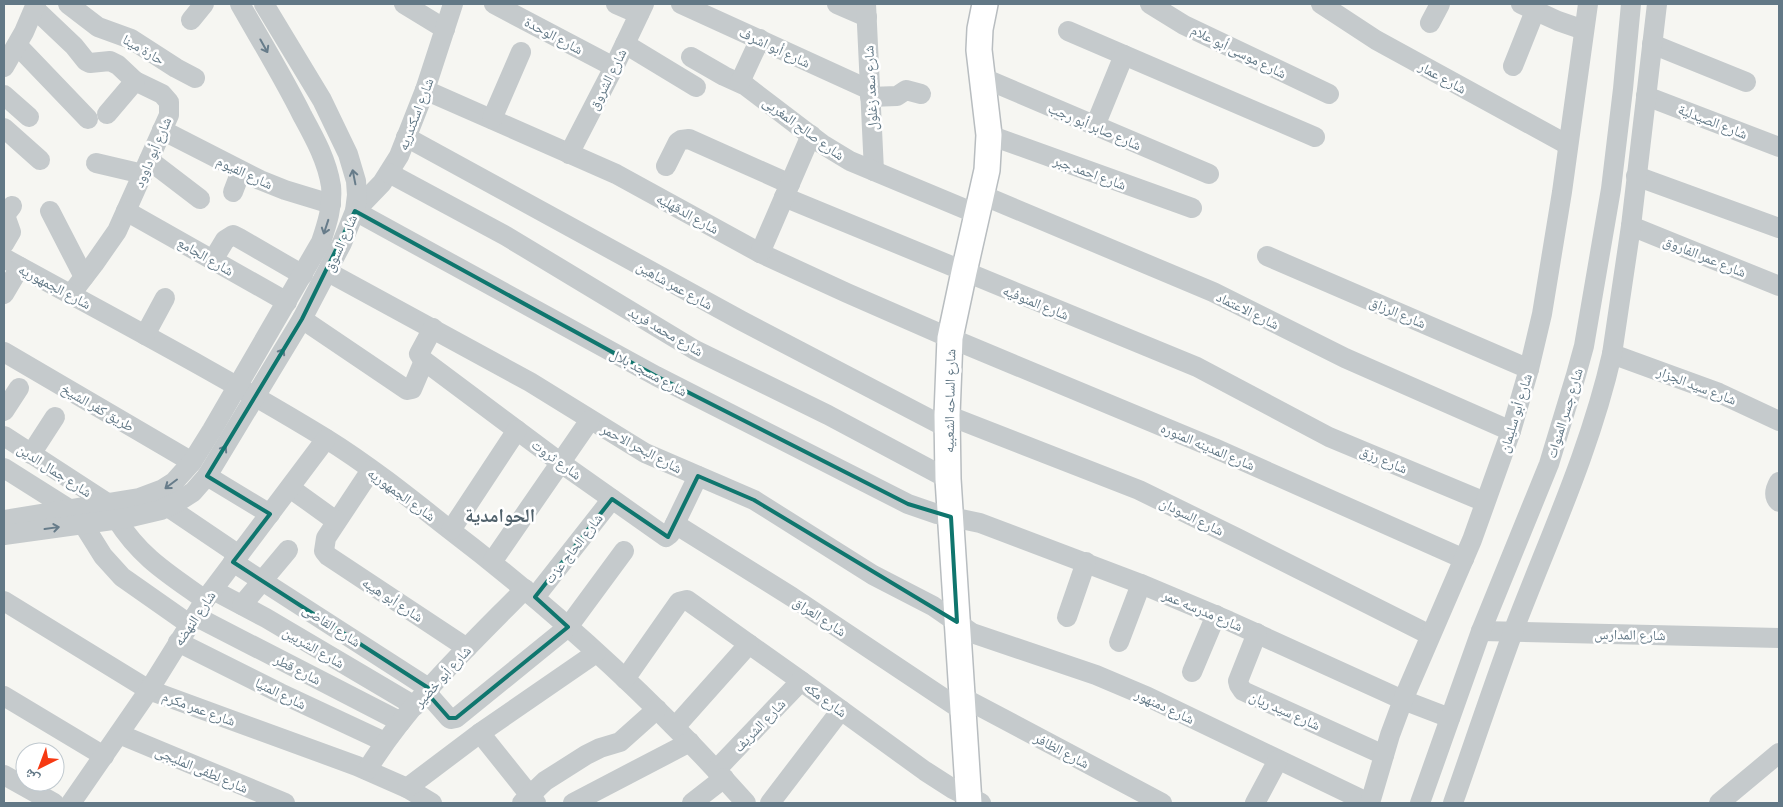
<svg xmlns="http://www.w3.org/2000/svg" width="1783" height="807" viewBox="0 0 1783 807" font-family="'Titillium Web','Noto Naskh Arabic',sans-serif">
<rect width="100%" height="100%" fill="#f6f6f2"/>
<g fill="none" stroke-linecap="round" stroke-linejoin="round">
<g stroke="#b8bdc0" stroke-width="28">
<path id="major" d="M969 803 948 479 947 415 950 338 964 272 987 170 989 135 979 50 980 29 985 4"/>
</g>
<g stroke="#c5cacc" stroke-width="20">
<path d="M68 4 98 27 131 39 176 68 195 78"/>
<path d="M404 4 445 29"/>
<path d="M453 4 425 90 399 156 382 183 355 211 656 376 908 504 937 514 980 523 1141 584 1229 621 1403 700 1450 718"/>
<path d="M494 4 614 67"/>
<path d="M616 4 639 14"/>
<path d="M681 4 870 90"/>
<path d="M837 4 867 17"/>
<path d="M866 4 874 171"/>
<path d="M1150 4 1184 25 1329 94"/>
<path d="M1321 4 1376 40 1568 145"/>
<path d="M1521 4 1558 21 1584 30"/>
<path d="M35 9 74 46 86 61 90 63 110 61 118 65 135 81 162 94 169 102V115L117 231 94 264 71 294"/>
<path d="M191 20 204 4"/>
<path d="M1430 23 1440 4"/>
<path d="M1068 31 1315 137"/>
<path d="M625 44 696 87"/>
<path d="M1652 44 1746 82"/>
<path d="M17 45 88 119"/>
<path d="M691 57 724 76 746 86 822 144 850 161 977 214"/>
<path d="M1513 66 1535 11"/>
<path d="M4 67 24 32 36 4"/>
<path d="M981 77 1209 174"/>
<path d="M740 82 760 39"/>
<path d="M425 90 616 174 760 253 847 293 950 338 1214 448 1464 559"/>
<path d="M4 95 29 117"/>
<path d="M1646 96 1779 147"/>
<path d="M870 97 897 96 906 90 921 94"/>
<path d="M107 114 135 81"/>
<path d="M492 119 521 52"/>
<path d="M1095 126 1124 55"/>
<path d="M4 128 40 160"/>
<path d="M162 130 260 180 285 190 331 204"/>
<path d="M989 135 1192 208"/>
<path d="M406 137 742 321 947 428"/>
<path d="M569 154 614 67 644 4"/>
<path d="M149 160 200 199"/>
<path d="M96 163 143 174"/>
<path d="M666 166 678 142 681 140 689 139 790 184"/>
<path d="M389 173 506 236 695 350 828 415 948 479"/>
<path d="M1636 176 1779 228"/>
<path d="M233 192 241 171"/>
<path d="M982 195 1213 292 1345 358 1511 431"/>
<path d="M784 197 1197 367 1329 437 1485 502"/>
<path d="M50 211 84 277"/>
<path d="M126 211 287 302"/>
<path d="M1631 226 1779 286"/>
<path d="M4 244 11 232 5 215 12 206"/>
<path d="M760 253 811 135"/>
<path d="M1267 256 1529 369"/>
<path d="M4 258C111 317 220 374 325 438 367 464 406 495 445 526 554 609 655 701 746 803"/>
<path d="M213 260 225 240 233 235 239 238 303 275"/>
<path d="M328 272 530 382 645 453 754 500 873 575 933 606 972 633 1096 675 1148 697 1369 803"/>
<path d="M4 294 20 267"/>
<path d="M302 319 407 390 412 389 424 361"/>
<path d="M433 328 419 354 423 360 561 463 666 537 670 534 698 476"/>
<path d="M145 335 165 298"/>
<path d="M4 352 192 462"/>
<path d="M1612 354 1719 393 1779 421"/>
<path d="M4 411 19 388"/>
<path d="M947 415 1139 490 1239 539 1430 635"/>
<path d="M4 436 107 503"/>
<path d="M31 454 55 417"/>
<path d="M4 468 69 509"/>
<path d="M371 470 326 538 324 551 328 556 467 648"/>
<path d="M207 476 270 514"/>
<path d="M1779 482C1775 489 1773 496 1779 502"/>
<path d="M290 488 336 521"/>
<path d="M168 507 239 555"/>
<path d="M4 520 139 498 163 489 174 482 192 462 212 430 321 242C327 224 333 206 331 186 327 160 314 137 302 115 283 77 261 41 240 4"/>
<path d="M117 520C141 558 169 574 205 600"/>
<path d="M83 524 103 556 122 577 189 624"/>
<path d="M675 524 792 597 963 711"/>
<path d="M451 530 517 430"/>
<path d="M4 535 127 518 161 510 179 501 193 492 207 476 302 319 342 243 355 211 357 195 356 181 348 154 322 100 264 4"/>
<path d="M233 562 430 689"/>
<path d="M492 562 590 420"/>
<path d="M213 590 266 618 415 706"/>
<path d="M535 597 612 499"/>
<path d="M4 601 149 690 357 766 407 788 432 803"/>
<path d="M242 605 288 550"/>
<path d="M195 616 401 722"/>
<path d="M1067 617 1086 562"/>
<path d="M1481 631 1779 638"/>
<path d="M1257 633 1238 681 1239 685 1243 691 1384 755"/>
<path d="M178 642 280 693 385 742"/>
<path d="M1119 642 1141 584"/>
<path d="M1192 672 1216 615"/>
<path d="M625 679 679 602 687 600 801 681 925 771 953 789 981 803"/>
<path d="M427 693 449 718 451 719 456 718 568 627 624 551"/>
<path d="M4 696 104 756"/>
<path d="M962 697 1162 803"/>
<path d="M675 727 749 644"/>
<path d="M480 733 536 803"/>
<path d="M119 734 285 803"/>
<path d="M367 770C409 702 469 646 525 589"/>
<path d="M716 770 801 681"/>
<path d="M4 775 54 803"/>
<path d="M407 788 480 733 596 653"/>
<path d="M71 803 149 690 205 600 326 439"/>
<path d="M522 803 545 781 586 755 600 748 620 742 657 709"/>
<path d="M573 803 690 742"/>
<path d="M692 803 724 778"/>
<path d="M770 803 841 710"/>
<path d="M1255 803 1278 760"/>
<path d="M1370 803 1390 735 1403 700 1472 540 1511 431 1529 369 1542 314 1562 192 1588 4"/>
<path d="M1420 803 1481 631 1549 464 1576 375 1584 346 1611 189 1623 89 1631 4"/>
<path d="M1453 803C1473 746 1492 689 1513 632 1548 540 1590 451 1612 354L1631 226 1657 4"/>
<path d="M1719 803 1779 753"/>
</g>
<use href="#major" stroke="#fff" stroke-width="25"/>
</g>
<defs><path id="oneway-shaft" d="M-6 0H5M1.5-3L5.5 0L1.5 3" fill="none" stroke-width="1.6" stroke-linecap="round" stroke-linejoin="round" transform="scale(1.25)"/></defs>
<g stroke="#677c8a">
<use href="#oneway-shaft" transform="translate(264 46) rotate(61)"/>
<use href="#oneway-shaft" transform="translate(354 177) rotate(-101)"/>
<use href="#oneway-shaft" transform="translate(326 227) rotate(108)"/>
<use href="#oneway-shaft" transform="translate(280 355) rotate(-59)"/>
<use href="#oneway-shaft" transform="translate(222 452) rotate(-57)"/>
<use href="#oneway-shaft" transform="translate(171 484) rotate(143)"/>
<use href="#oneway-shaft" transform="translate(52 528) rotate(-8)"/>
</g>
<path fill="none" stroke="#0f766e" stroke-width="4" stroke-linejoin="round" d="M355 211 656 376 908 504 951 517 957 622 754 500 698 476 668 537 612 499 535 597 568 627 456 718H449L427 693 430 689 233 562 270 514 207 476 302 319Z"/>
<g text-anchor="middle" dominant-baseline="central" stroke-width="5" stroke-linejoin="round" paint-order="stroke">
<g font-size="14" fill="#627886" stroke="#fff">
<text transform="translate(554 35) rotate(28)">شارع الوحدة</text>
<text transform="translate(775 47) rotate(25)">شارع أبو اشرف</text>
<text transform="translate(144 49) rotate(30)">حارة مينا</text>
<text transform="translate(1239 51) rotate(26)">شارع موسى أبو علام</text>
<text transform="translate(1443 77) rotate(29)">شارع عمار</text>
<text transform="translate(607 79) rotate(-63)">شارع الشروق</text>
<text transform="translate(870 88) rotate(-93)">شارع سعد زغلول</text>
<text transform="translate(415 114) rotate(-69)">شارع اسكندريه</text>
<text transform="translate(1713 121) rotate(21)">شارع الصيدلية</text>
<text transform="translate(1095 126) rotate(23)">شارع صابر أبو رجب</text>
<text transform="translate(804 128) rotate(36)">شارع صالح المغربى</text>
<text transform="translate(152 152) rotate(-67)">شارع أبو داوود</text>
<text transform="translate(245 172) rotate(25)">شارع الفيوم</text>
<text transform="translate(1090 172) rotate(20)">شارع احمد جبر</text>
<text transform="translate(688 213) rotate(29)">شارع الدقهليه</text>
<text transform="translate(340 243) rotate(-66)">شارع السوق</text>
<text transform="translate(206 256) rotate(30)">شارع الجامع</text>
<text transform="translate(1705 256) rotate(22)">شارع عمر الفاروق</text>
<text transform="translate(675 285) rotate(29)">شارع عمر شاهين</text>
<text transform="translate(55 286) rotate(28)">شارع الجمهوريه</text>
<text transform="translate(1036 302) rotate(22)">شارع المنوفيه</text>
<text transform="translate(1248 310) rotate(26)">شارع الاعتماد</text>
<text transform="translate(1398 312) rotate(23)">شارع الرزاق</text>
<text transform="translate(666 331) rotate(30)">شارع محمد فريد</text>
<text transform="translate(649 372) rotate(28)">شارع مسجد بلال</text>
<text transform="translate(1697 385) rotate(21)">شارع سيد الجزار</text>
<text transform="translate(949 401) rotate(-89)">شارع الساحه الشعبيه</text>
<text transform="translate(98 407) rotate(30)">طريق كفر الشيخ</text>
<text transform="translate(1515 413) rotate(-73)">شارع أبو سليمان</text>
<text transform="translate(1564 413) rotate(-73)">شارع جسر المنوات</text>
<text transform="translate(1208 446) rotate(23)">شارع المدينه المنوره</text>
<text transform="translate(642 448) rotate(28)">شارع البحر الاحمر</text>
<text transform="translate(557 459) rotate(36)">شارع ثروت</text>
<text transform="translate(1384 459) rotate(23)">شارع رزق</text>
<text transform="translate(55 470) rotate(33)">شارع جمال الدين</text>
<text transform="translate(402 494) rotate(36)">شارع الجمهوريه</text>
<text transform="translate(1192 516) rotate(26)">شارع السودان</text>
<text transform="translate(573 548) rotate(-52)">شارع الحاج عزت</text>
<text transform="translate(393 599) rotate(33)">شارع أبو هيبه</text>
<text transform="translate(1203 610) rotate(23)">شارع مدرسه عمر</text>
<text transform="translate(820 616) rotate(33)">شارع العراق</text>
<text transform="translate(194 618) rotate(-56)">شارع النهضه</text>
<text transform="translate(332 625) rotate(33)">شارع القاضى</text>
<text transform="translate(1630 634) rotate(1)">شارع المدارس</text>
<text transform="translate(314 647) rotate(30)">شارع الشربين</text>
<text transform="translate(298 669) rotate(27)">شارع قطر</text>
<text transform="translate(442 676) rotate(-48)">شارع أبو خضير</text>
<text transform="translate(281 693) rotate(26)">شارع المنيا</text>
<text transform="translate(826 699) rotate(36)">شارع مكه</text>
<text transform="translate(1165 706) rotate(25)">شارع دمنهور</text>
<text transform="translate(199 708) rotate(20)">شارع عمر مكرم</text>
<text transform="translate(1285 710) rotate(24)">شارع سيد ريان</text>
<text transform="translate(759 725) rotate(-46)">شارع الشريف</text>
<text transform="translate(1062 750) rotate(28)">شارع الظافر</text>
<text transform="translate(202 769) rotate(23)">شارع لطفى المليجى</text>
</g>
<g font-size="19" font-weight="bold" fill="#50616b" stroke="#fff">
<text x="500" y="514">الحوامدية</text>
</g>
</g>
<rect width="1783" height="807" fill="none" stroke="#627886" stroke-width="10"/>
<g transform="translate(40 767) rotate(222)"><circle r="24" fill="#ffffff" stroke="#c0c9cf"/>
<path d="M0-4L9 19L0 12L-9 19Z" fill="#f63912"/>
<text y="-8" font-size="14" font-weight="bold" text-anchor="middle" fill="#627886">ش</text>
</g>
</svg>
